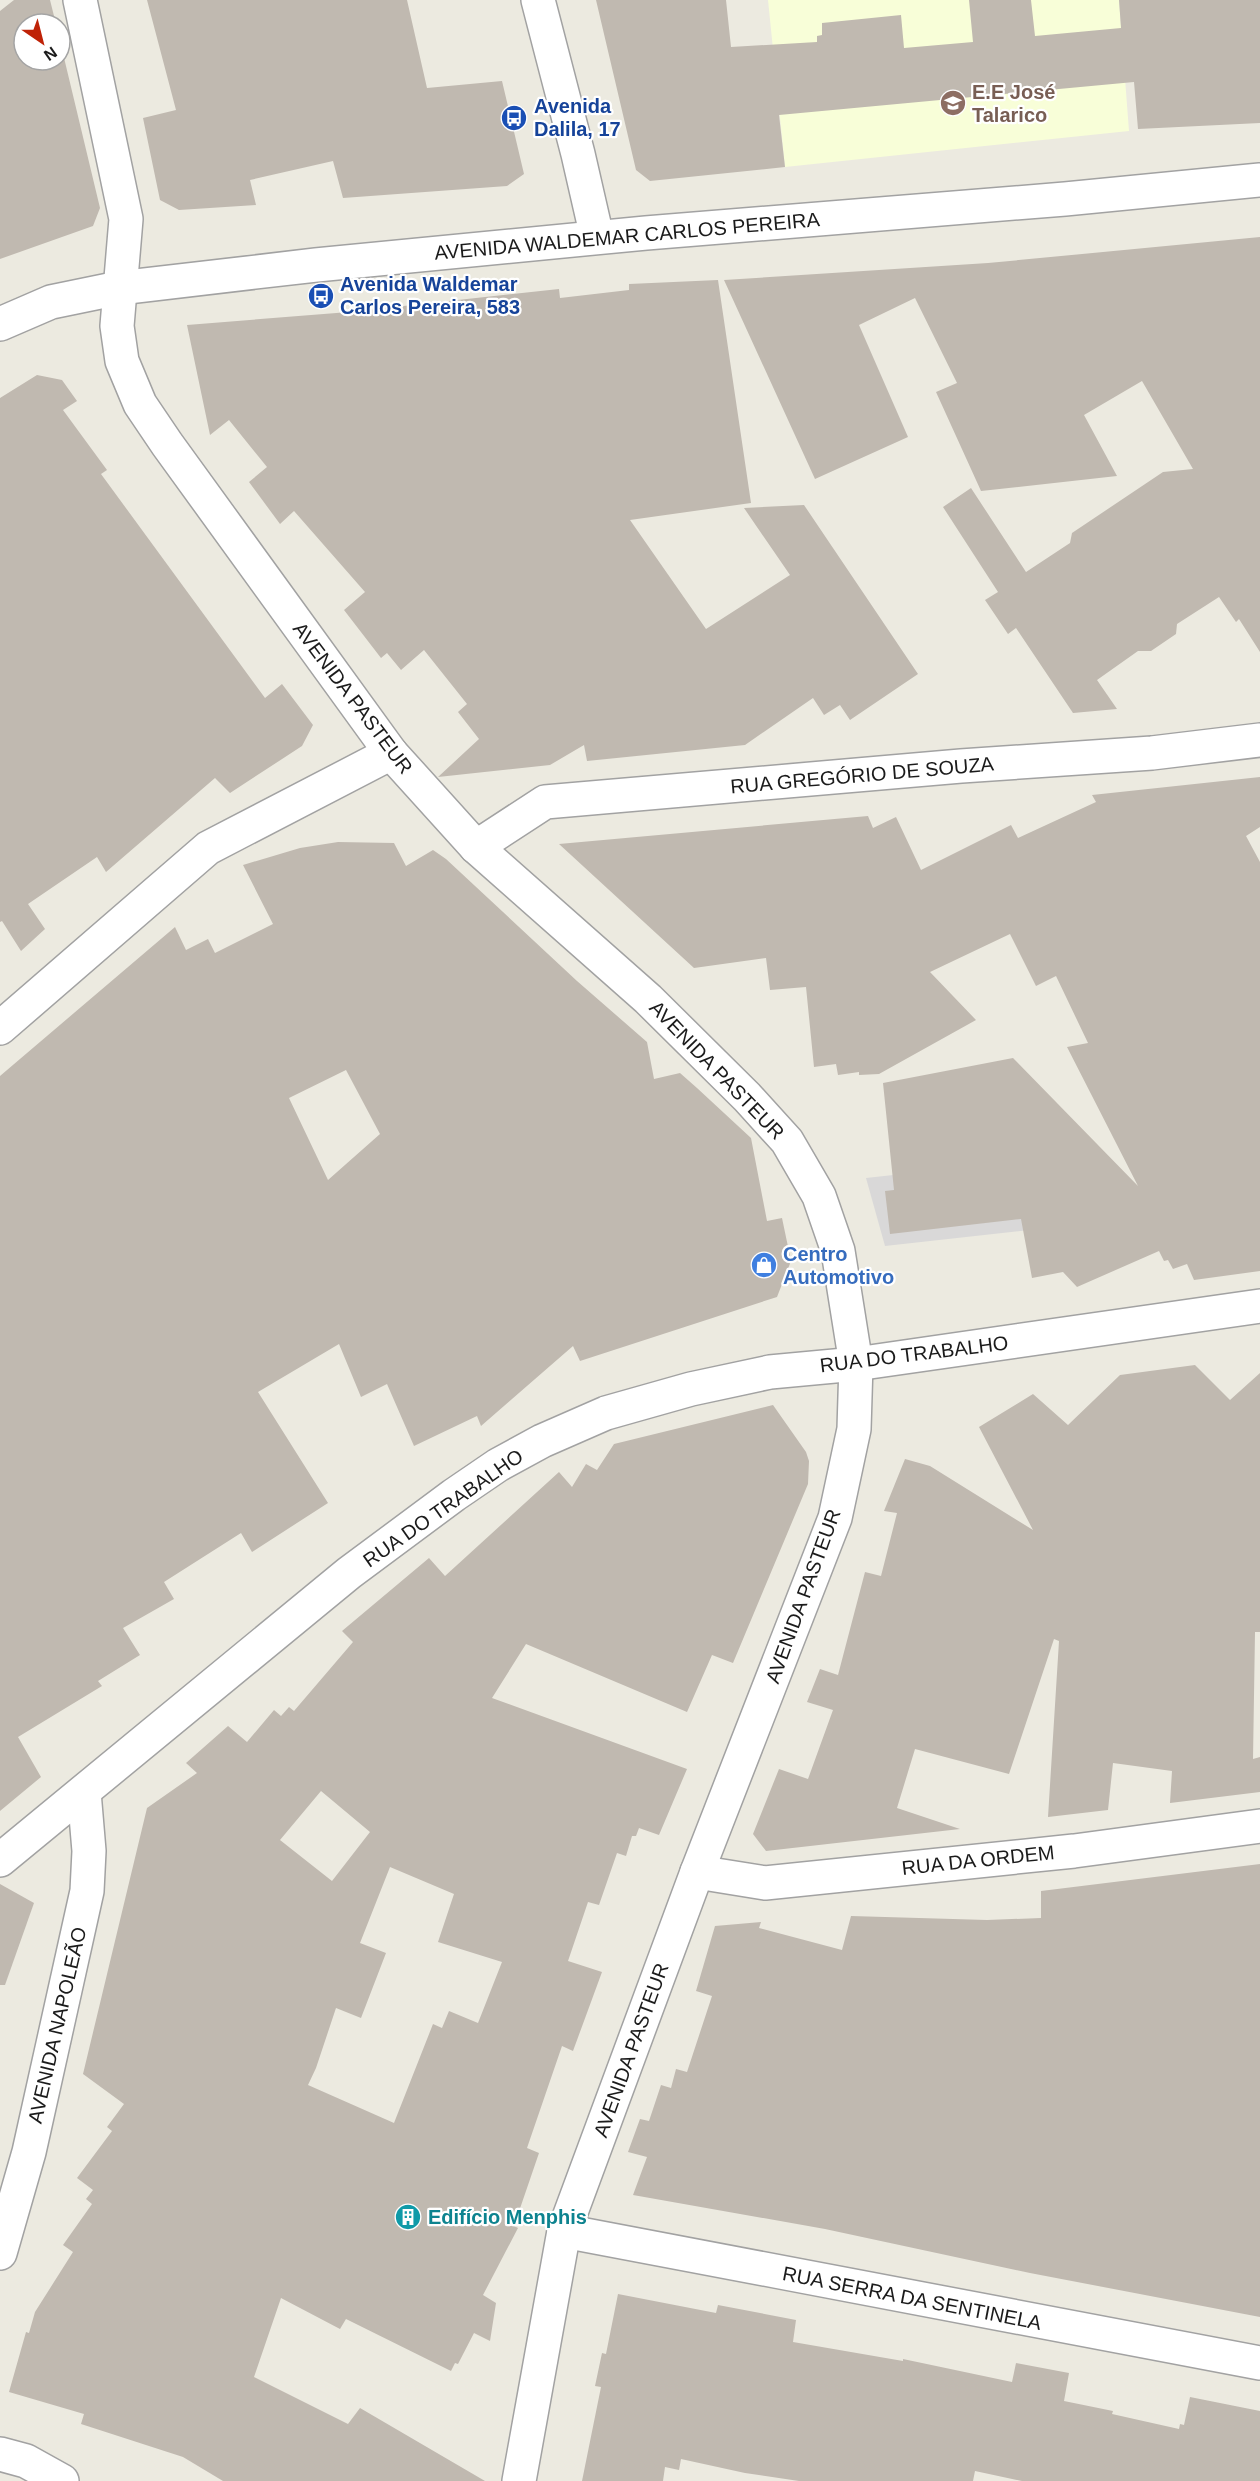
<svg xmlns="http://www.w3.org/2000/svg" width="1260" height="2481" viewBox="0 0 1260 2481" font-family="Arial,sans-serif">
<rect width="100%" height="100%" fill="#eceae0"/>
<path fill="#d9d8d8" d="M1056 1157 1084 1224 885 1246 866 1178Z"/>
<path fill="#f8fed8" d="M768 0H1119L1129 131 785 167Z"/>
<g fill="#c0b9b0" fill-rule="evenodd">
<path d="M14 0H50L56 24H24V60H60V41L100 208 93 226 0 259V11Z"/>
<path d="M147 0H407L427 88 502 81 524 174 507 186 343 198 333 161 250 180 256 205 179 210 160 200 143 118 176 110Z"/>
<path d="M596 0H726L731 47 817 42V36L822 35V23L901 15 904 48 973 42 969 0H1031L1035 36 1121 28 1119 0H1260V123L1138 129 1134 82 779 115 785 167 650 181 636 170Z"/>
<path d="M1260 237V652L1239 619 1236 622 1219 597 1177 624 1176 634 1151 651H1138L1097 680 1117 709 1073 713 1016 628 1008 634 985 600 998 592 943 507 971 488 1026 572 1070 543 1072 533 1163 472 1193 469 1142 381 1084 415 1117 476 981 491 936 392 957 383 915 298 859 325 908 437 815 479 724 280 988 263Z"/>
<path d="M718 280 751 503 630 520 706 629 790 575 744 508 804 505 918 674 850 720 840 705 824 715 813 698 745 745 587 761 584 745 550 765 438 777 479 739 458 712 467 704 424 650 401 670 387 653 381 658 344 610 365 592 294 511 280 524 249 482 267 467 229 420 210 435 187 325 349 312 559 289 560 298 629 290V284Z"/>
<path d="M37 375 62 380 77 401 63 410 107 470 101 474 265 698 282 684 313 725 302 746 230 793 215 778 106 872 97 857 28 904 45 929 21 951 2 921 0 922V398Z"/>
<path d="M1260 777V827L1246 836 1260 862V1271L1194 1280 1187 1264 1173 1269 1168 1260 1164 1261 1159 1251 1077 1287 1063 1272 1032 1278 1021 1219 890 1234 885 1191 894 1190 883 1083 1013 1058 1138 1186 1067 1047 1088 1043 1056 976 1036 986 1010 934 930 972 976 1020 879 1074 859 1075V1072L838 1075 836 1064 814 1067 806 987 770 990 766 958 694 968 559 844 868 816 873 828 896 817 921 870 1011 825 1018 838 1096 802 1092 795Z"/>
<path d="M338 842 394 843 406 866 433 850 446 859 577 981 647 1042 654 1079 680 1073 697 1088 751 1138 767 1221 782 1218 791 1261 777 1297 580 1361 573 1346 481 1426 477 1416 414 1446 387 1384 361 1397 339 1344 258 1392 328 1503 252 1552 241 1533 164 1582 174 1599 123 1628 140 1655 98 1681 102 1686 18 1737 41 1777 0 1811V1076L175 927 186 950 208 939 215 953 273 924 243 865 300 848ZM346 1070 380 1134 328 1180 289 1098Z"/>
<path d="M1195 1365 1230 1400 1260 1373V1632H1255L1253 1759 1260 1757V1792L1170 1803 1172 1771 1113 1763 1108 1810 1048 1817 1059 1641 1054 1639 1009 1774 915 1749 897 1808 960 1829 766 1851 753 1834 779 1769 808 1779 833 1710 807 1702 820 1669 838 1675 865 1572 881 1576 897 1513 884 1511 905 1459 930 1466 1033 1530 979 1427 1033 1394 1068 1425 1120 1375Z"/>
<path d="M773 1405 806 1452 809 1461 808 1484 733 1663 712 1655 687 1712 526 1644 492 1698 687 1769 659 1835 639 1828 636 1836H632L626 1856 617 1853 599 1905 588 1902 568 1961 602 1972 573 2051 562 2046 527 2148 539 2153 514 2226 518 2228 483 2295 496 2303 490 2341 474 2333 458 2364 455 2363 451 2371 346 2319 340 2329 281 2298 254 2377 348 2424 360 2408 485 2481H223L183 2457 81 2424 84 2414 9 2392 26 2332 29 2333 35 2312 73 2252 63 2245 92 2204 86 2199 93 2190 77 2178 112 2131 107 2127 124 2104 83 2074 147 1808 197 1773 186 1763 228 1726 247 1742 274 1710 281 1716 289 1707 294 1711 353 1642 342 1631 429 1558 445 1576 559 1472 572 1487 586 1464 597 1470 614 1444ZM321 1791 370 1832 332 1881 280 1840ZM390 1867 454 1894 438 1942 502 1962 478 2023 449 2011 442 2028 433 2024 394 2123 308 2085 316 2068 336 2008 361 2018 386 1953 360 1943Z"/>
<path d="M1260 1864V2317L1030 2273 825 2229 633 2195 647 2157 628 2152 640 2119 649 2121 661 2085 671 2088 676 2069 687 2072 712 1996 696 1991 715 1926 761 1922 759 1928 842 1950 851 1916 987 1920 1041 1918V1891Z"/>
<path d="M0 1884 34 1903 5 1985H0Z"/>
<path d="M618 2294 716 2313 718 2305 796 2320 793 2342 903 2361V2359L1012 2382 1016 2363 1069 2373 1064 2401 1113 2411 1112 2414 1179 2429 1180 2424 1184 2425 1190 2397 1260 2411V2481H1022L975 2471 973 2481H799L745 2473 681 2459 679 2470 665 2467 663 2481H582L601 2387 595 2386 602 2353 606 2354Z"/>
</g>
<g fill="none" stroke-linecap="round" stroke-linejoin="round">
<g stroke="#a2a2a2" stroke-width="36">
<g id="minor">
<path d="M80 0 126 219 117 326 122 361 140 404 167 444 391 753 476 847 648 999 747 1097 787 1141 819 1196 838 1251 856 1364 854 1429 835 1518 697 1872 564 2231 519 2481"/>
<path d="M476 847 545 802 961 766 1152 753 1260 740"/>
<path d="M0 1028 208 848 391 753"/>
<path d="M0 1860 349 1573 454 1495 498 1465 542 1441 606 1413 691 1389 770 1372 856 1364 1260 1306"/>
<path d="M697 1872 765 1883 1074 1851 1260 1826"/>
<path d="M564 2231 1260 2363"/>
<path d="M0 2253 29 2152 87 1891 89 1851 84 1792"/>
<path d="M0 2454 26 2461 62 2481"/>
</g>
</g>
<g stroke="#a2a2a2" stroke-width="36">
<g id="tertiary">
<path d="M538 0 578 154 597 237"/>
<path d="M0 324 51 302 119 288 316 265 646 233 1065 199 1260 180"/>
</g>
</g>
<use href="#minor" stroke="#fff" stroke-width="33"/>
<use href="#tertiary" stroke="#fff" stroke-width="33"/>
</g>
<defs>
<g id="school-disc" transform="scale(1.35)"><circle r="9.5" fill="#8d6e63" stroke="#fff"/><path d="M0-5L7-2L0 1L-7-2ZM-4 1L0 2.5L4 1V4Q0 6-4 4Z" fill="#fff"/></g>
<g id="bus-disc" transform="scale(1.35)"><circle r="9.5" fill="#1a4fb4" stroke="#fff"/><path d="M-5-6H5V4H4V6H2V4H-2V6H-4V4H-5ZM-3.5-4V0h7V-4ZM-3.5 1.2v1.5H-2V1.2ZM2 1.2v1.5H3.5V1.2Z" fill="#fff"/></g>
<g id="shop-disc" transform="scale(1.35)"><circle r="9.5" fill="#3f7fe0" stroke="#fff"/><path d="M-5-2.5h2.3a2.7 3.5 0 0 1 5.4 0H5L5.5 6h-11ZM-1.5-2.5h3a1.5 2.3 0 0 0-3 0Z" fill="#fff"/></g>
<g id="building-disc" transform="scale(1.35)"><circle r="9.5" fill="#0f9aa8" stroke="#fff"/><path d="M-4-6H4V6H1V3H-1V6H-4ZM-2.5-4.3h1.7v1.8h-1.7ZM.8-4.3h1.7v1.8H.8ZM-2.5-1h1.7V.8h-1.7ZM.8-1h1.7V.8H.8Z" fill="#fff"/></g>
</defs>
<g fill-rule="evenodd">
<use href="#school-disc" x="953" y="103"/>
<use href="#bus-disc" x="514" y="118"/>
<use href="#bus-disc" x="321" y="296"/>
<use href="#shop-disc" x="764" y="1265"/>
<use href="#building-disc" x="408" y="2217"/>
</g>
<g text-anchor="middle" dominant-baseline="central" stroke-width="4.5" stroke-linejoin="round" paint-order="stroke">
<g font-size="20" font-weight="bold" fill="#785e54" stroke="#fff" text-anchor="start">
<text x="972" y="92">E.E José<tspan x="972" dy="23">Talarico</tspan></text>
</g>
<g font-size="20" font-weight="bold" fill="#164399" stroke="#fff" text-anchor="start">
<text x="534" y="106">Avenida<tspan x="534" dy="23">Dalila, 17</tspan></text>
<text x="340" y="284">Avenida Waldemar<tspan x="340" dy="23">Carlos Pereira, 583</tspan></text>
</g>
<g font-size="20" fill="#1b1b1b" stroke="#fff">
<text transform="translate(627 236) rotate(-5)">AVENIDA WALDEMAR CARLOS PEREIRA</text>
<text transform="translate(353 698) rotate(53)">AVENIDA PASTEUR</text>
<text transform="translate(862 775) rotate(-5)">RUA GREGÓRIO DE SOUZA</text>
<text transform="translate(717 1070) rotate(46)">AVENIDA PASTEUR</text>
<text transform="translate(914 1354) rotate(-7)">RUA DO TRABALHO</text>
<text transform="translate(443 1508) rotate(-35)">RUA DO TRABALHO</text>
<text transform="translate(803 1596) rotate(-70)">AVENIDA PASTEUR</text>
<text transform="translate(978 1860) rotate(-6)">RUA DA ORDEM</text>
<text transform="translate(57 2025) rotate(-77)">AVENIDA NAPOLEÃO</text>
<text transform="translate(631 2050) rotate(-70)">AVENIDA PASTEUR</text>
<text transform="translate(912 2298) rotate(11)">RUA SERRA DA SENTINELA</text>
</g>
<g font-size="20" font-weight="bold" fill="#366cbe" stroke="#fff" text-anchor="start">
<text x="783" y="1254">Centro<tspan x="783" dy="23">Automotivo</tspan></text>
</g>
<g font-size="20" font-weight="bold" fill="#0d838f" stroke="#fff" text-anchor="start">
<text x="428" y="2217">Edifício Menphis</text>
</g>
</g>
<g transform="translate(42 42) rotate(145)"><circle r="28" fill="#ffffff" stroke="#a4a4a4" stroke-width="1.5"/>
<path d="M0-4.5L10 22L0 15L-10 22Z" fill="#bf2207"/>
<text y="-9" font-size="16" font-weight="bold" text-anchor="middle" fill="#1b1b1b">N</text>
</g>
</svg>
